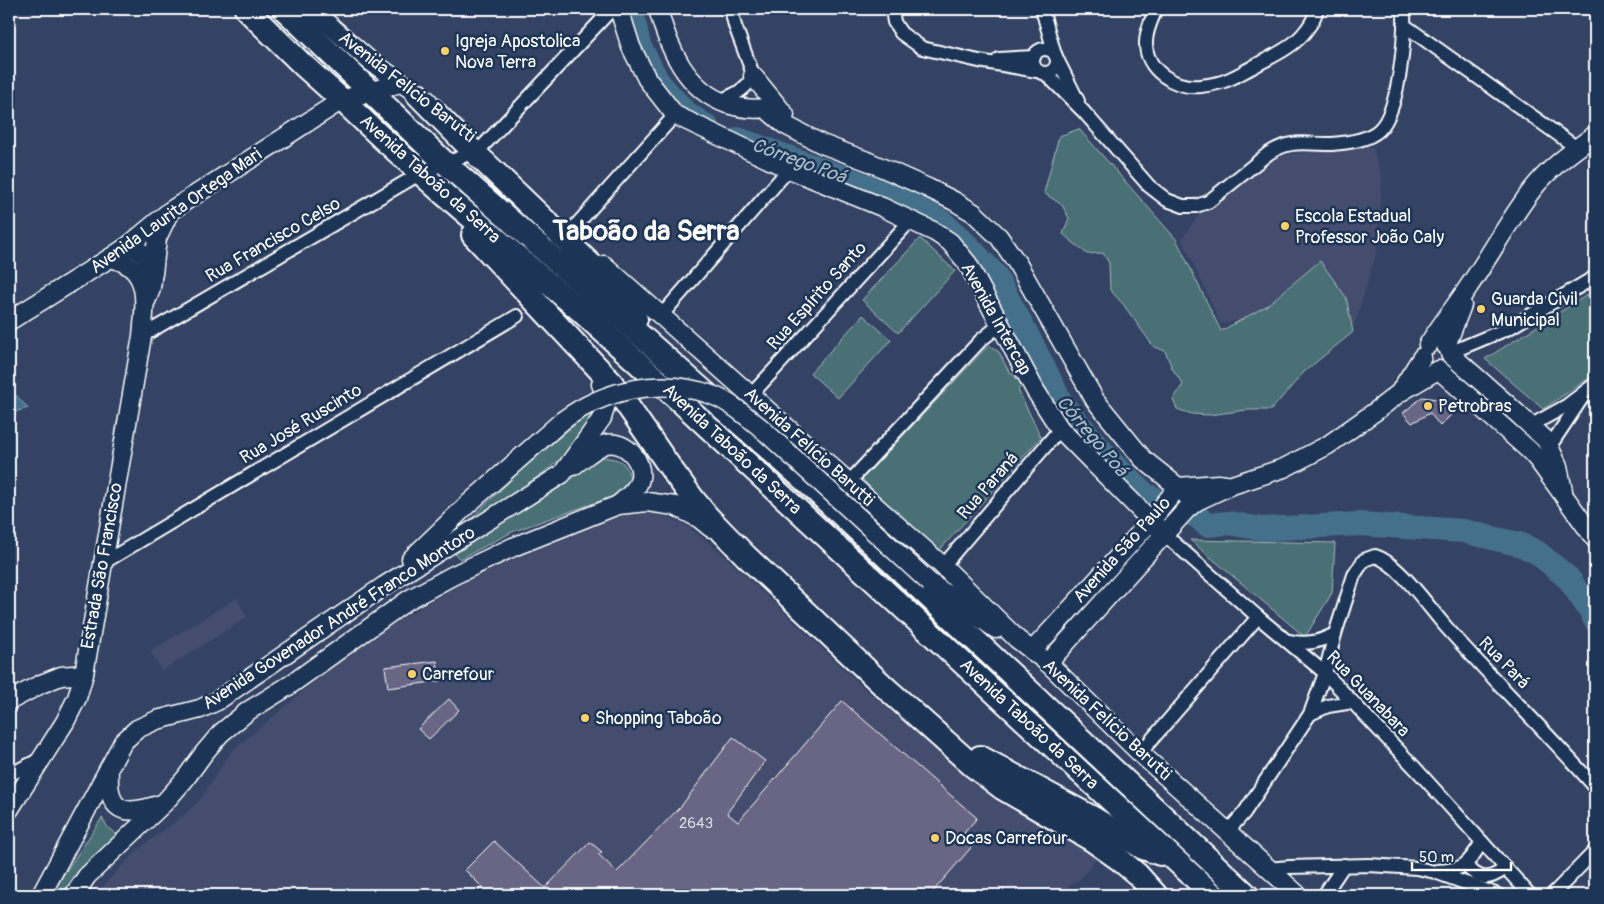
<svg xmlns="http://www.w3.org/2000/svg" width="1604" height="904" viewBox="0 0 1604 904" font-family="Pangolin,sans-serif">
<rect width="100%" height="100%" fill="#344364"/>
<filter id="ink" filterUnits="userSpaceOnUse"><feTurbulence type="fractalNoise" baseFrequency=".02" numOctaves="2"/><feDisplacementMap in="SourceGraphic" scale="10" xChannelSelector="R" yChannelSelector="G"/><feConvolveMatrix kernelMatrix="1 2 1 2 8 2 1 2 1" color-interpolation-filters="sRGB"/></filter>
<g filter="url(#ink)">
<g fill="#444d6e">
<path d="M1372 147 1382 178 1377 250 1354 326 1327 309 1319 305 1221 324 1182 239 1200 213 1264 161 1281 155Z"/>
<path d="M644 512 664 516 686 525 720 552 866 690 981 787 1018 811 1098 856 1083 876 1057 895H95L116 872 140 848 184 815 200 800 230 753 293 700 319 675 380 632 476 574 541 545 622 515Z"/>
<path d="M237 598 247 617 162 671 150 651Z"/>
</g>
<g fill="#4a7074" stroke="#a4b8ba">
<path d="M1079 129 1176 239 1221 331 1266 306 1320 261 1346 297 1353 332 1304 372 1271 410H1246L1210 415 1192 414 1177 409 1173 400 1183 384 1173 370 1165 351 1153 346 1123 304 1110 290 1109 263 1103 253 1087 254 1063 234 1069 218 1062 205 1044 193 1059 136Z"/>
<path d="M920 238 955 271 898 333 862 300Z"/>
<path d="M1595 290V374L1543 409 1485 359Z"/>
<path d="M863 315 891 340 838 398 810 373Z"/>
<path d="M989 345 999 352 1008 370 1023 385 1018 390 1041 437 937 553 862 479Z"/>
<path d="M595 413C580 450 543 473 512 495 490 511 468 527 446 543L518 473 587 414Z"/>
<path d="M601 457C625 460 625 461 632 484L614 496 514 531 460 559 455 554Z"/>
<path d="M1190 540 1335 543 1332 593 1305 637Z"/>
<path d="M102 818 109 829 119 836 68 895H50Z"/>
</g>
<path fill="#45708b" stroke="#8fa9b9" d="M9 388 28 408 15 412 13 426H9Z"/>
<g fill="none" stroke-linecap="round" stroke-linejoin="round">
<g stroke="#45708b" stroke-width="24">
<path d="M631 9 639 45 658 82 685 112 707 127"/>
<path d="M738 139 898 197 941 221 967 245 995 275 1030 340 1062 404 1112 463 1146 495 1198 517 1207 525 1228 523 1262 529 1360 524 1463 531 1522 545 1538 553 1569 579 1590 610 1595 620"/>
</g>
</g>
<g fill="#696584" stroke="#fff">
<path d="M1422 397 1437 399 1452 414 1440 426 1430 413 1412 423 1403 413Z"/>
<path d="M437 661 440 681 388 688 385 667Z"/>
<path d="M449 699 459 710 429 739 418 729Z"/>
<path d="M842 701 977 818 964 833 975 843 930 895H474L482 887 465 870 494 841 545 888 590 842 602 852 598 854 617 872 682 805 733 737 765 761 727 813 738 822Z"/>
</g>
<g fill="none" stroke-linecap="round" stroke-linejoin="round">
<g stroke="#fff" stroke-width="16">
<g id="street">
<path d="M731 9 735 26 756 82"/>
<path d="M892 9 894 22 901 33 922 48 979 61 1037 71"/>
<path d="M1042 9 1055 55"/>
<path d="M1156 9C1152 19 1146 30 1146 42 1145 70 1175 89 1201 86 1209 85 1220 83 1227 80 1235 77 1243 72 1251 68 1270 57 1294 48 1307 29 1312 23 1315 16 1317 9"/>
<path d="M1404 25 1577 148"/>
<circle cx="1045" cy="61" r="12"/>
<path d="M999 59 1034 57"/>
<path d="M1057 59 1078 101"/>
<path d="M1045 73 1084 112 1149 186 1167 200 1183 206H1196L1208 202 1269 153C1294 138 1305 145 1332 144 1346 143 1367 141 1379 130 1400 110 1405 37 1404 9"/>
<path d="M719 101C734 95 745 91 753 76"/>
<path d="M569 233 675 115"/>
<path d="M660 317 789 169"/>
<path d="M142 336 421 173 474 152 482 147 612 9"/>
<path d="M1449 353 1509 328 1595 277"/>
<path d="M751 395 910 221"/>
<path d="M1530 426 1566 406 1595 384"/>
<path d="M1550 446 1582 398"/>
<path d="M849 482 981 340 1001 324"/>
<path d="M1164 534 1258 617 1325 673 1416 769 1530 895"/>
<path d="M103 563 517 316"/>
<path d="M943 566 1060 429"/>
<path d="M1290 641C1307 645 1319 642 1335 634"/>
<path d="M1310 714 1328 706 1353 702"/>
<path d="M1140 753 1258 617"/>
<path d="M9 775 42 758"/>
<path d="M1227 832 1244 813 1310 714 1325 673 1335 634 1354 575 1364 560 1375 556C1399 563 1429 608 1447 628 1495 682 1547 732 1595 787"/>
<path d="M1465 865C1481 881 1488 881 1506 868"/>
<path d="M1268 869 1289 867 1369 865 1417 868 1435 872 1498 895"/>
<path d="M1437 871C1465 870 1468 864 1482 842"/>
<path d="M1324 895 1344 865"/>
<path d="M1552 895 1595 851"/>
</g>
</g>
<g stroke="#fff" stroke-width="21">
<g id="secondary">
<path d="M311 9 370 61 428 101"/>
<path d="M619 9 631 47 647 79 675 115 789 169 882 207 935 232 950 242 968 264 1035 390 1060 429 1164 534"/>
<path d="M658 9C668 47 686 90 727 104 740 108 752 110 765 108L785 125 822 144 867 161 928 188 954 201 974 213 999 237 1017 263 1095 400 1143 459 1178 487 1194 503"/>
<path d="M753 76 785 115"/>
<path d="M128 246C154 253 157 279 146 301"/>
<path d="M604 265 943 566 1017 639 1048 663 1140 753 1298 895"/>
<path d="M153 274 157 238 168 215"/>
<path d="M9 321 110 258 128 246 170 211 342 100 400 83"/>
<path d="M1428 345C1441 324 1456 306 1469 286 1491 254 1509 220 1532 190 1549 168 1573 151 1595 135"/>
<path d="M1446 346 1462 305"/>
<path d="M1450 354 1508 405 1546 440 1558 466 1563 491"/>
<path d="M1439 370 1530 451 1538 460 1595 539"/>
<path d="M1401 390 1422 357"/>
<path d="M573 466C583 459 595 447 606 444 625 440 643 460 640 478 638 490 626 498 618 505"/>
<path d="M411 559 467 505 562 421"/>
<path d="M930 583 996 629"/>
<path d="M1032 651 1150 522 1178 487 1218 484 1226 485"/>
<path d="M1048 663 1187 509 1197 501 1229 486 1284 468 1328 445 1376 411 1399 393 1436 371"/>
<path d="M9 701 41 684 61 676 84 674"/>
<path d="M109 768C107 813 122 817 161 804"/>
<path d="M9 810 65 722 77 698 84 674 142 336C145 303 152 267 110 258"/>
<path d="M41 895 123 742 137 729 157 720 200 709 217 701 384 586 562 474 602 418 606 404 605 395 601 384"/>
<path d="M74 895 87 876 164 803 185 779 204 753 221 733 248 711 290 685 408 600 452 576 513 547 618 505 647 502 675 506 700 519 711 528"/>
</g>
</g>
<g stroke="#fff" stroke-width="26">
<g id="highway">
<path d="M246 9 303 65 342 100 382 138 445 195 583 313 680 401 1213 895"/>
<path d="M284 9 445 163 802 478 1247 895"/>
<path d="M417 94 474 152 604 277 636 319"/>
<path d="M473 235 611 382 672 470 694 500 708 517 746 556 887 689 973 766 1002 788 1092 840 1119 859 1138 875 1156 895"/>
<path d="M980 757 1093 818 1143 848 1160 854"/>
</g>
</g>
<use href="#street" stroke="#1d3557" stroke-width="12"/>
<use href="#secondary" stroke="#1d3557" stroke-width="18"/>
<use href="#highway" stroke="#1d3557" stroke-width="22"/>
<g stroke="#fff" stroke-width="21" stroke-linecap="butt">
<path id="secondary-bridge" d="M562 421C605 389 660 377 712 395 730 402 745 415 760 427L930 583"/>
</g>
<use href="#secondary-bridge" stroke="#1d3557" stroke-width="18"/>
</g>
</g>
<g fill="#ffd166" stroke="#1d3557" stroke-width="2">
<circle cx="445" cy="51" r="5"/>
<circle cx="1285" cy="226" r="5"/>
<circle cx="1481" cy="309" r="5"/>
<circle cx="1428" cy="406" r="5"/>
<circle cx="412" cy="674" r="5"/>
<circle cx="585" cy="718" r="5"/>
<circle cx="935" cy="838" r="5"/>
</g>
<g text-anchor="middle" dominant-baseline="central" stroke-width="5" stroke-linejoin="round" paint-order="stroke">
<g font-size="15" fill="#dad8e0">
<text x="696" y="823">2643</text>
</g>
<g font-size="18" fill="#fff" stroke="#1d3557" text-anchor="start">
<text x="455" y="41">Igreja Apostolica<tspan x="455" dy="21">Nova Terra</tspan></text>
<text x="1295" y="216">Escola Estadual<tspan x="1295" dy="21">Professor João Caly</tspan></text>
<text x="1491" y="299">Guarda Civil<tspan x="1491" dy="21">Municipal</tspan></text>
<text x="1438" y="406">Petrobras</text>
<text x="422" y="674">Carrefour</text>
<text x="595" y="718">Shopping Taboão</text>
<text x="945" y="838">Docas Carrefour</text>
</g>
<g font-size="18" fill="#fff" stroke="#1d3557">
<text transform="translate(407 87) rotate(38)">Avenida Felício Barutti</text>
<text transform="translate(430 179) rotate(42)">Avenida Taboão da Serra</text>
<text transform="translate(176 211) rotate(-35)">Avenida Laurita Ortega Mari</text>
<text transform="translate(273 240) rotate(-30)">Rua Francisco Celso</text>
<text transform="translate(817 296) rotate(-48)">Rua Espírito Santo</text>
<text transform="translate(996 319) rotate(61)">Avenida Intercap</text>
<text transform="translate(301 424) rotate(-31)">Rua José Ruscinto</text>
<text transform="translate(809 447) rotate(42)">Avenida Felício Barutti</text>
<text transform="translate(732 449) rotate(43)">Avenida Taboão da Serra</text>
<text transform="translate(988 486) rotate(-49)">Rua Paraná</text>
<text transform="translate(1122 550) rotate(-48)">Avenida São Paulo</text>
<text transform="translate(102 566) rotate(-80)">Estrada São Francisco</text>
<text transform="translate(339 618) rotate(-33)">Avenida Govenador André Franco Montoro</text>
<text transform="translate(1504 663) rotate(46)">Rua Pará</text>
<text transform="translate(1368 694) rotate(46)">Rua Guanabara</text>
<text transform="translate(1107 720) rotate(43)">Avenida Felício Barutti</text>
<text transform="translate(1029 724) rotate(43)">Avenida Taboão da Serra</text>
</g>
<g font-size="19" font-style="italic" fill="#abbfcb" stroke="#1d3557">
<text transform="translate(799 161) rotate(20)">Córrego Poá</text>
<text transform="translate(1092 436) rotate(50)">Córrego Poá</text>
</g>
<g font-size="28" font-weight="bold" fill="#fff" stroke="#1d3557">
<text x="646" y="231">Taboão da Serra</text>
</g>
</g>
<rect width="1604" height="904" fill="none" stroke="#1d3557" stroke-width="30"/>
<rect x="15" y="15" width="1574" height="874" fill="none" stroke="#fff" stroke-width="2" filter="url(#ink)"/>
<path d="M1412 862v8h99v-8" fill="none" stroke="#ffffff" stroke-width="2.5"/>
<text x="1419" y="862" font-size="15" fill="#ffffff" stroke="#1d3557" stroke-width="4" paint-order="stroke">50 m</text>
</svg>
